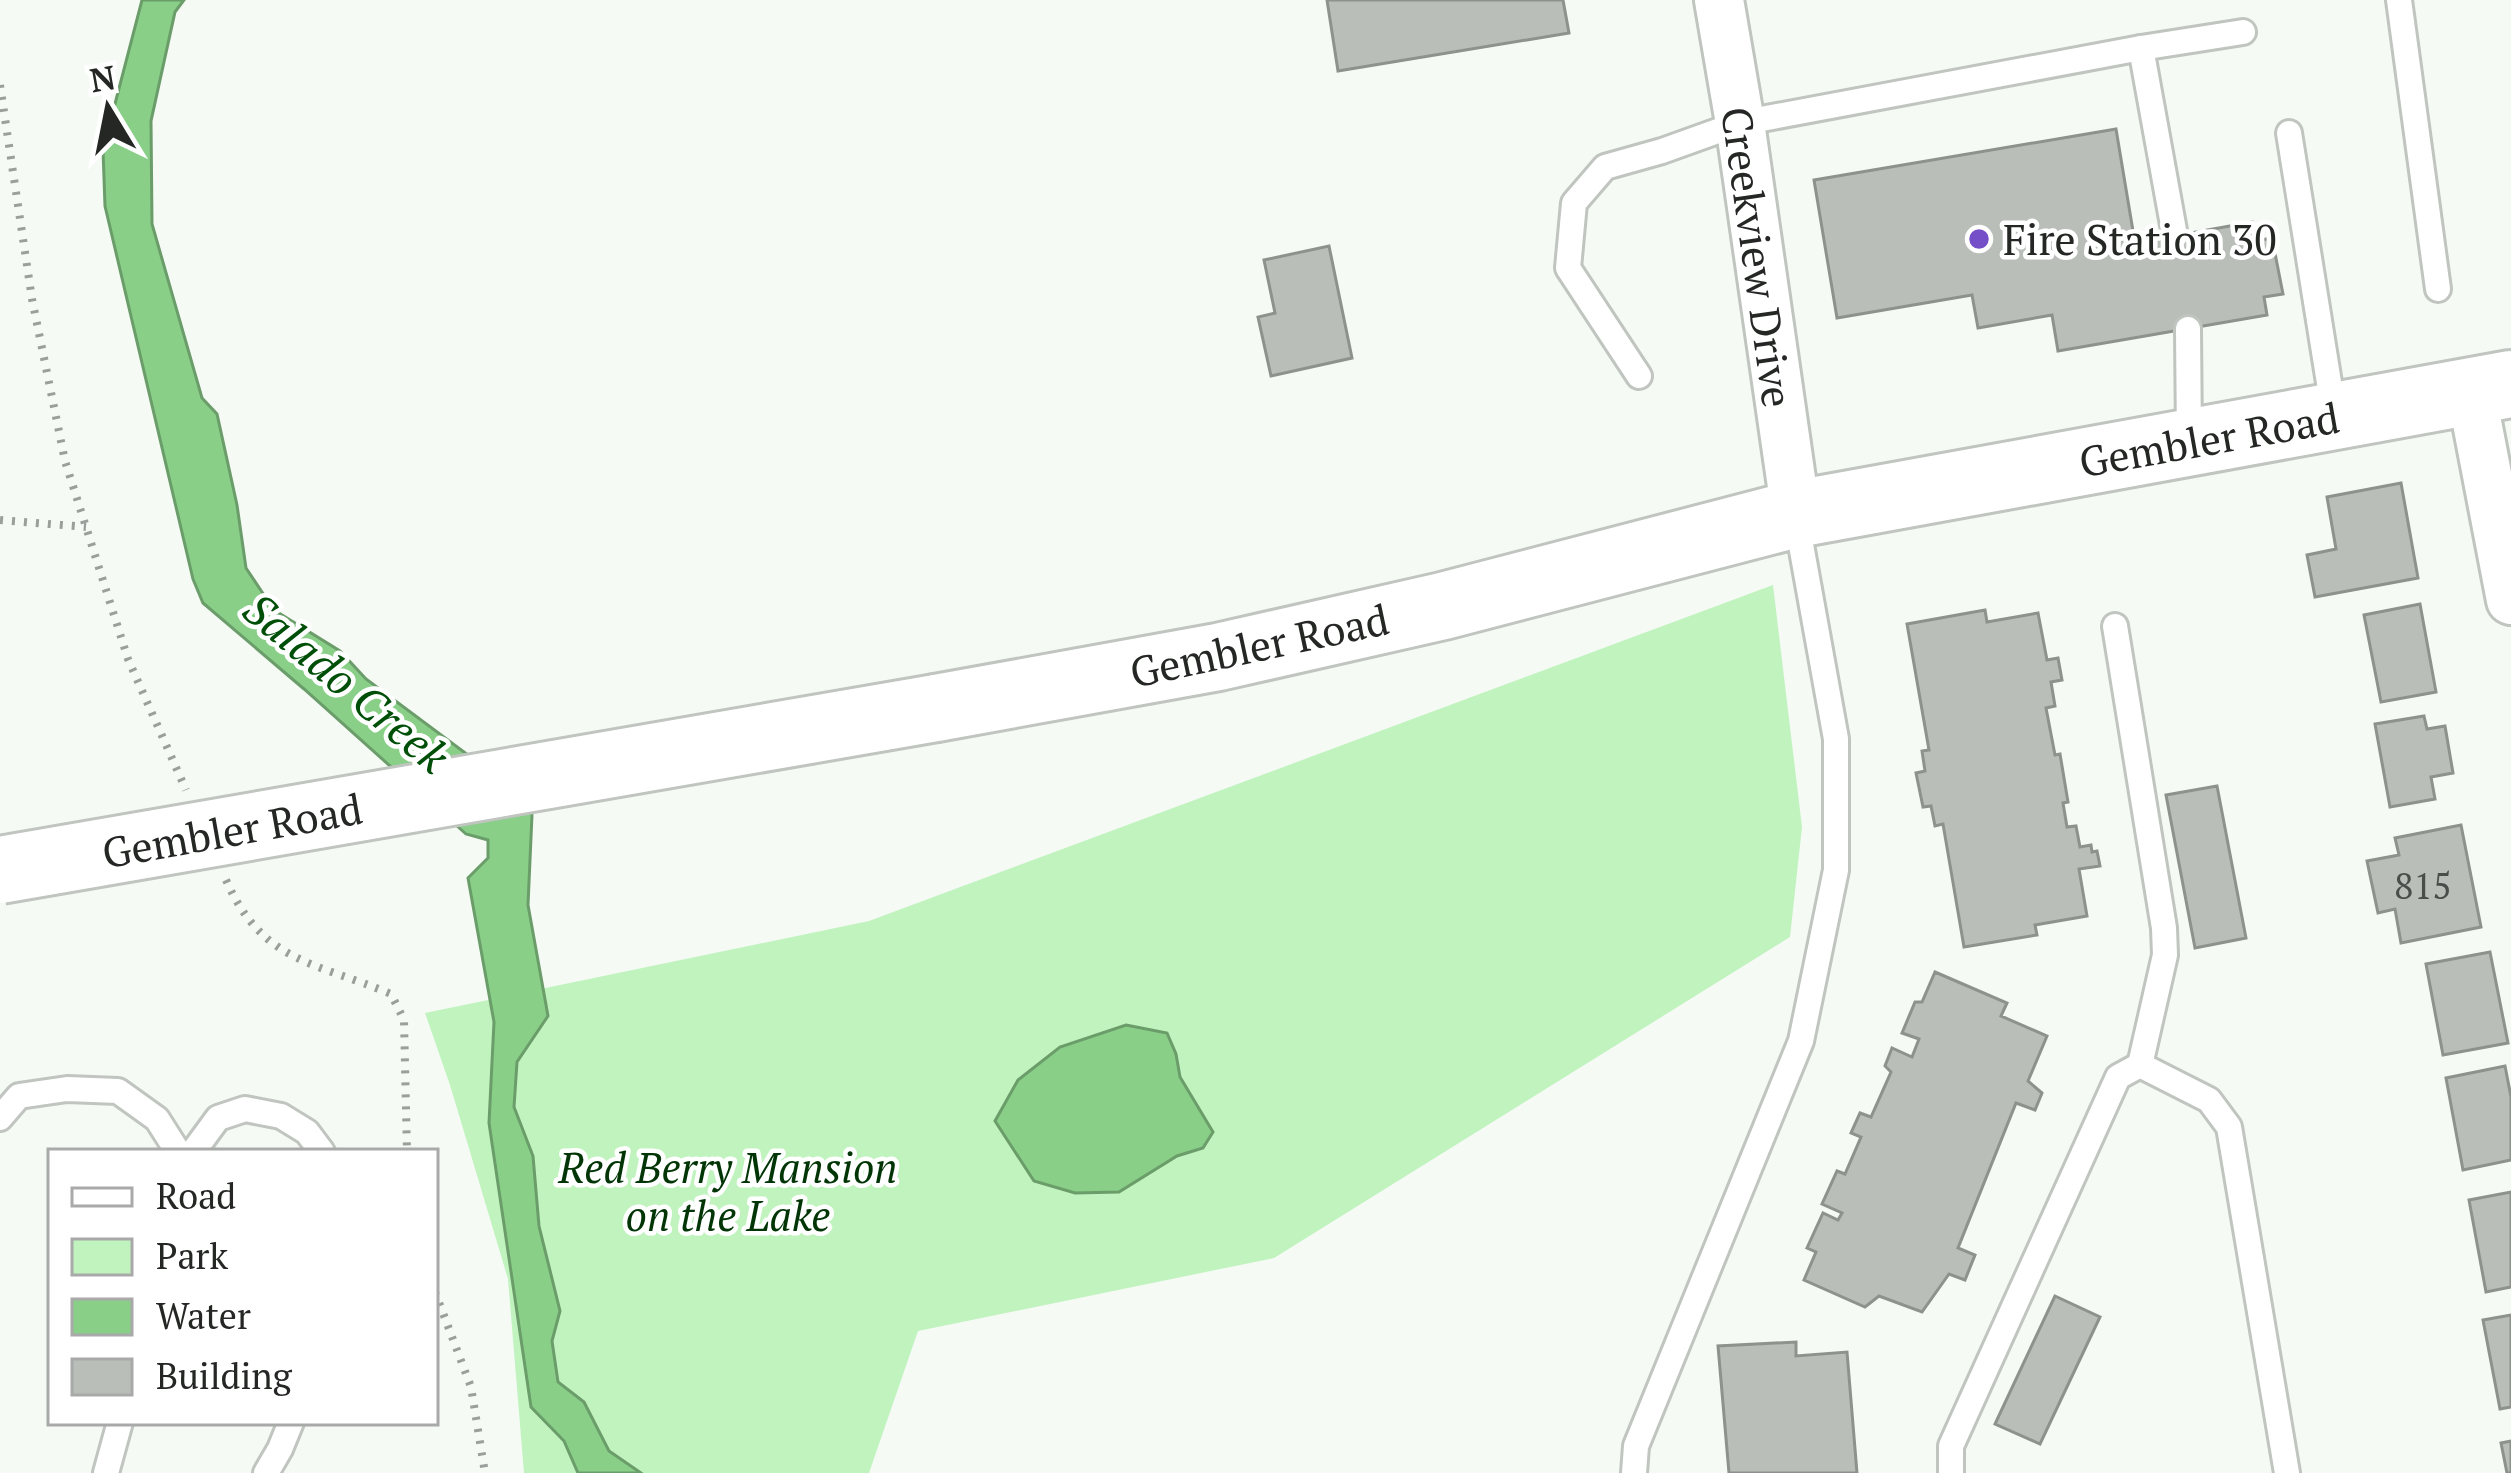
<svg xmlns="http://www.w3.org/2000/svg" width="2511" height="1473" viewBox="0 0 2511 1473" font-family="'PT Serif',serif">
<rect width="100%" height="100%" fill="#f5faf5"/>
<path fill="#c1f3bf" d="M1773 585 1802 827 1790 937 1274 1258 918 1331 869 1473H524L508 1279 450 1085 425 1013 869 921Z"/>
<g fill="#89cf88" stroke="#6b9d6a" stroke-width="3">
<path d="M142 0H184L175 12 151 121 152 224 202 398 217 414 237 505 246 568 274 610 340 651 366 679 523 796 532 815 528 905 548 1016 517 1062 514 1107 533 1156 539 1226 560 1311 552 1341 558 1382 584 1402 609 1451 641 1473H578L564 1441 531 1407 489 1123 494 1022 468 878 488 858V840L466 834 304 689 203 603 193 579 105 206 103 150Z"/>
<path d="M1126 1025 1167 1033 1176 1054 1180 1077 1213 1132 1203 1148 1177 1156 1119 1192 1075 1193 1034 1181 995 1121 1018 1080 1060 1047Z"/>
</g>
<g fill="#b9beb9" stroke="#8d928d" stroke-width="3">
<path d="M1327 0H1563L1569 33 1338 71Z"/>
<path d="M2116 129 2135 243 2252 222 2255 241 2272 238 2283 294 2264 297 2267 315 2058 351 2052 315 1978 328 1972 295 1837 318 1814 180Z"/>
<path d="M1329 246 1352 358 1271 376 1258 317 1275 313 1264 260Z"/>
<path d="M2401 483 2418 578 2315 597 2307 555 2336 549 2327 497Z"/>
<path d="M2420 604 2436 692 2381 702 2364 615Z"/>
<path d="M1985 610 1987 622 2038 613 2047 660 2058 658 2062 680 2051 682 2055 706 2046 708 2055 755 2060 754 2068 802 2063 803 2067 827 2076 826 2080 847 2091 845 2092 852 2097 851 2100 866 2079 869 2087 916 2035 925 2037 935 1964 947 1943 824 1935 826 1931 806 1923 807 1916 773 1925 771 1922 751 1929 750 1907 624Z"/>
<path d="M2424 716 2427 729 2445 726 2453 773 2431 777 2435 799 2390 807 2375 724Z"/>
<path d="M2217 786 2246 938 2195 948 2166 795Z"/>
<path d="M2461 825 2481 927 2401 943 2395 909 2378 913 2367 861 2399 855 2395 838Z"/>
<path d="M2490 952 2508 1043 2443 1055 2426 964Z"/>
<path d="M1935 972 2007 1003 2001 1016 2047 1036 2028 1081 2042 1093 2035 1110 2016 1103 1958 1248 1975 1255 1965 1280 1949 1274 1922 1312 1879 1296 1865 1307 1804 1280 1816 1252 1807 1248 1823 1213 1838 1220 1842 1213 1822 1204 1837 1171 1845 1174 1861 1137 1851 1133 1860 1113 1871 1117 1891 1072 1885 1066 1892 1048 1912 1057 1919 1039 1902 1033 1915 1002H1922Z"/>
<path d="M2505 1066 2511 1097V1160L2463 1170 2446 1078Z"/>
<path d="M2511 1192V1287L2486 1292 2469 1200Z"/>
<path d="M2055 1296 2100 1317 2040 1444 1995 1424Z"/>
<path d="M2511 1315V1407L2500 1409 2483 1320Z"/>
<path d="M1796 1342V1356L1847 1352 1857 1473H1729L1718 1346Z"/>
<path d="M2511 1441V1473H2507L2501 1443Z"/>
</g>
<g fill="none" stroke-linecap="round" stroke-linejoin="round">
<g stroke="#c0c5c0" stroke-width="30">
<g id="lane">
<path d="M2399 0 2438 289"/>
<path d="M2289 133 2334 414"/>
<path d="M2175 236 2141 48 2243 32"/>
<path d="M2188 329 2189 441"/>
<path d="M1639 376 1568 268 1574 203 1605 167 1662 151 1740 123 2141 48"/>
<path d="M2115 626 2164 928 2165 955 2140 1065"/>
<path d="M0 1118 19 1096 67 1089 118 1091 157 1119 178 1152"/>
<path d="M193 1152 218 1118 245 1109 281 1116 307 1132 322 1152"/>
<path d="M106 1473 120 1422"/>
<path d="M266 1473 280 1449 291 1422"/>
<path d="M1634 1473 1636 1446 1801 1041 1836 870V739L1796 517"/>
<path d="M1951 1473V1446L2118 1077 2140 1065 2209 1100 2229 1127 2287 1473"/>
</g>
</g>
<g stroke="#c0c5c0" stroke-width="54">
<g id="street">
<path d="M1719 0 1740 123 1796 514"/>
<path d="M2471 391 2511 600"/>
</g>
</g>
<g stroke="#c0c5c0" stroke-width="72">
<path id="secondary" d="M936 708 1218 657 1443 606 1796 514 2511 384"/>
</g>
<g stroke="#9b9f9b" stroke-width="8" stroke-dasharray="3 9" stroke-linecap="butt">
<path d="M0 85 32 299 65 461 128 659 186 790"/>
<path d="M0 520 86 527"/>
<path d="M226 880C263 964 316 962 391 994L404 1020 407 1152"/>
<path d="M435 1292 471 1387 485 1473"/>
</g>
<use href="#lane" stroke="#fff" stroke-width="24"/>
<use href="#street" stroke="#fff" stroke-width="48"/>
<use href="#secondary" stroke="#fff" stroke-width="66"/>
<g stroke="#c0c5c0" stroke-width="72" stroke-linecap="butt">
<path id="secondary-bridge" d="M0 870 936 708"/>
</g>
<use href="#secondary-bridge" stroke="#fff" stroke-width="66"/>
</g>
<circle fill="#754fc8" stroke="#fff" stroke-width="4.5" cx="1979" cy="239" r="12"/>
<g text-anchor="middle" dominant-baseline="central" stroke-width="9" stroke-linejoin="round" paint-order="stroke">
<g font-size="36" fill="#4a4d4a">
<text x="2423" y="885">815</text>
</g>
<g font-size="42" fill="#252725" stroke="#fff" text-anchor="start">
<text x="2003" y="239">Fire Station 30</text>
</g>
<g font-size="42" fill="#252725" stroke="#fff">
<text transform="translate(1758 257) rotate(82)">Creekview Drive</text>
<text transform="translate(2209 439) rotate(-10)">Gembler Road</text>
<text transform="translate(1259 645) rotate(-12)">Gembler Road</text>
<text transform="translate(232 830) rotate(-10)">Gembler Road</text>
</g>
<g font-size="42" font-style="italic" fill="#013506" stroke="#fff">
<text x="728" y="1167">Red Berry Mansion<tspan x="728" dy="48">on the Lake</tspan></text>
</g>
<g font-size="45" font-style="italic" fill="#004f09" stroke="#fff">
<text transform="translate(347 682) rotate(40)">Salado Creek</text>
</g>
</g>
<rect x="48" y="1149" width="390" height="276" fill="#ffffff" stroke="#a8a9a8" stroke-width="3"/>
<rect x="72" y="1188" width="60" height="18" fill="#ffffff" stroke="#a8a9a8" stroke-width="3"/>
<text x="156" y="1209" font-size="36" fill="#252725">Road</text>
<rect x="72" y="1239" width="60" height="36" fill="#c1f3bf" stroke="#a8a9a8" stroke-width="3"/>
<text x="156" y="1269" font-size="36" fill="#252725">Park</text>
<rect x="72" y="1299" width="60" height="36" fill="#89cf88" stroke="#a8a9a8" stroke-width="3"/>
<text x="156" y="1329" font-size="36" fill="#252725">Water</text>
<rect x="72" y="1359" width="60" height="36" fill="#b9beb9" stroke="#a8a9a8" stroke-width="3"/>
<text x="156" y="1389" font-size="36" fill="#252725">Building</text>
<g transform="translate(108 108) rotate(350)" stroke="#ffffff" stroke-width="9" paint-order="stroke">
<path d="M0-9L21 45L0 30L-21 45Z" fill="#252725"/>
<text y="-18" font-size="33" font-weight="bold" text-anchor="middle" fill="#252725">N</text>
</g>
</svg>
